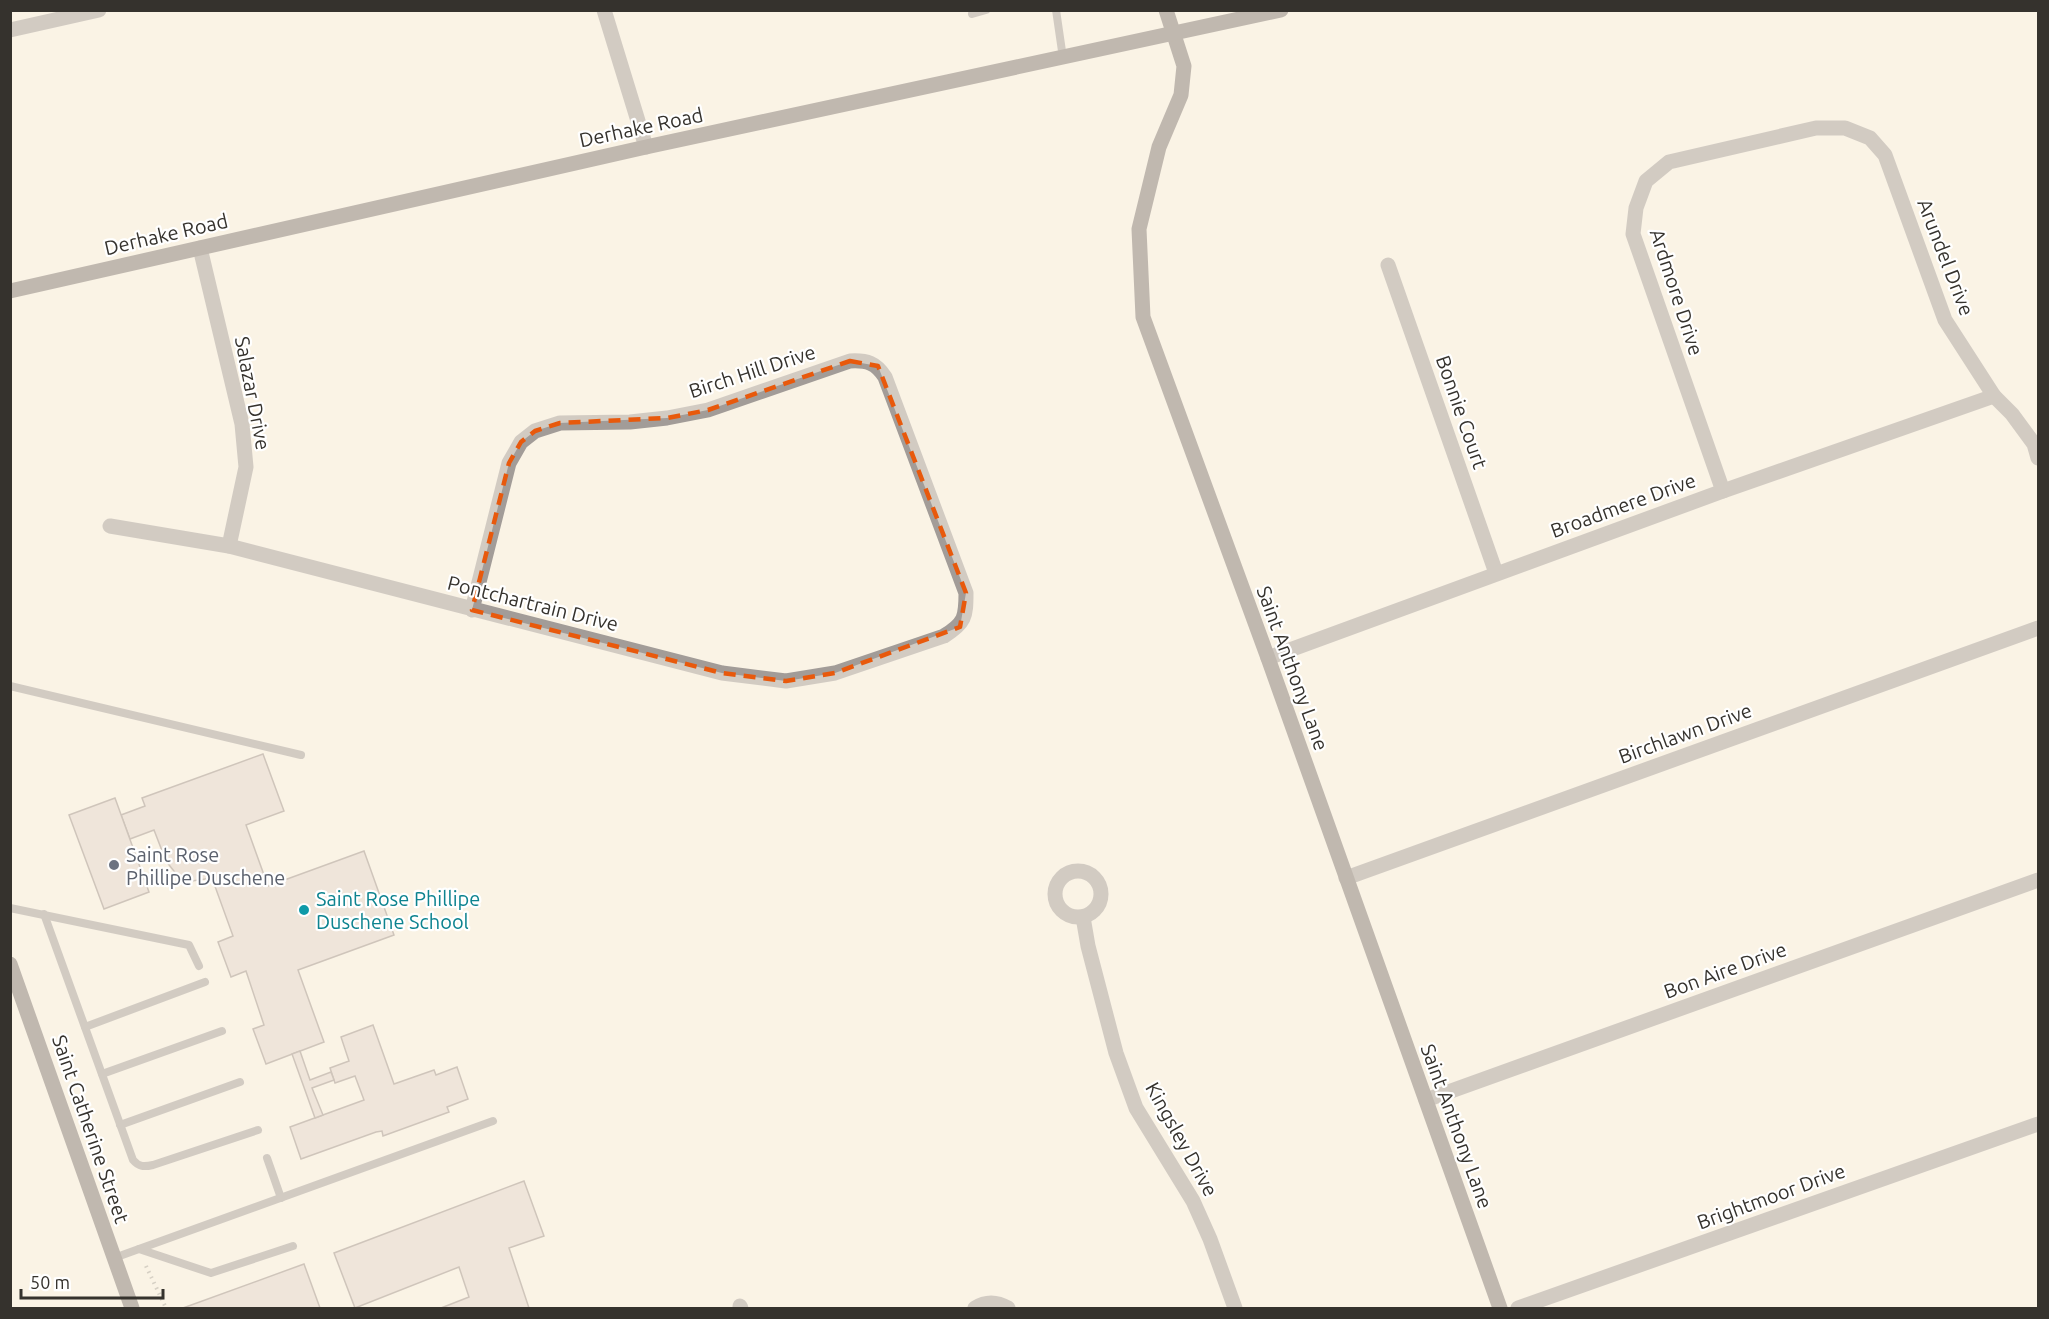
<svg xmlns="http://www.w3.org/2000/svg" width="2049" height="1319" viewBox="0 0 2049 1319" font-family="Ubuntu,sans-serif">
<rect width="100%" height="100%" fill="#faf3e5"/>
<g fill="#e2d4cc" stroke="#9c8f87" stroke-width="1.5">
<path d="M263 754 284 811 246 825 268 886 364 851 394 935 298 970 324 1042 266 1064 253 1029 264 1025 246 971 231 977 218 942 233 936 212 878 192 881 177 875 166 861 154 830 130 839 121 815 145 806 142 798Z"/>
<path d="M115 798 149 892 104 909 69 815Z"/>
<path d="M373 1025 394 1084 434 1070 436 1075 457 1067 468 1099 447 1107 449 1112 383 1136 382 1131 376 1132 301 1159 290 1127 364 1100 355 1076 335 1083 330 1068 349 1061 341 1037Z"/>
<path d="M300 1051 310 1080 331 1072 334 1080 312 1088 323 1115 315 1118 292 1054Z"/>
<path d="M524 1181 544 1236 509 1248 529 1308H441L469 1297 459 1267 355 1308 334 1253Z"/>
<path d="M304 1264 320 1308H183Z"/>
</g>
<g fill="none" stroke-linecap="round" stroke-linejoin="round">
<path stroke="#aca79c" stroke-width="4" stroke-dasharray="1.5 4.5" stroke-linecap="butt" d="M146 1266 166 1308"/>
<g stroke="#a29c98" stroke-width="8">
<path d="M1056 10 1063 58"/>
<path d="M972 14 986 10"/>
<path d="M10 686 301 755"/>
<path d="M10 908 189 945 199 966"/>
<path d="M44 914 133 1160C139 1167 144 1167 153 1165L258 1130"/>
<path d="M85 1027 205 982"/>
<path d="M102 1074 222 1031"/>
<path d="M120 1125 240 1082"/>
<path d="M267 1158 281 1198"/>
<path d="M139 1249 211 1273 293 1246"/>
<path d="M114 1258 493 1121"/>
</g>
<g stroke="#a29c98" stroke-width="15">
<path d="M604 10 646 147"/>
<path d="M10 30 99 10"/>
<path d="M200 248 242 424 246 467 229 546"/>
<path d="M1388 265 1496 573"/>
<path d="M1723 491 1633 234 1636 208 1646 181 1669 162 1816 128H1845L1870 138 1885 155 1945 320 1994 396 2012 414 2034 444 2038 458"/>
<path d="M110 526 229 546 722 673 786 681 835 673 944 636C965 623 966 617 966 593L885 377C876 363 867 360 850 361L708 410 667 418 630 422 560 423 535 431 521 442 509 463 472 610"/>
<path d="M1268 658 1723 491 1994 396"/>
<circle cx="1078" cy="894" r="23"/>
<path d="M1346 878 2038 628"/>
<path d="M1083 917 1088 946 1116 1053 1136 1108 1193 1201 1210 1239 1235 1308"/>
<path d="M1426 1100 2038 880"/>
<path d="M740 1306 741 1308"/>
<path d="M975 1308C986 1301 996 1301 1008 1308"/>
<path d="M1518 1308 2038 1124"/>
</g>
<g stroke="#7b726d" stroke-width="15">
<path d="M1166 10 1184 66 1181 95 1159 147 1139 229 1143 317 1268 658 1500 1308"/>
<path d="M10 291 646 147 1281 10"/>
<path d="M10 964 132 1308"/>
</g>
</g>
<path d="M0 0H2049V1319H0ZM850 361 878 366 966 593 960 627 835 673 786 681 722 673 472 610 509 463 521 442 535 431 560 423 667 418 708 410Z" fill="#faf3e5" fill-opacity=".55" fill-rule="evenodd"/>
<path fill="none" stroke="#e8590c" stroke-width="4.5" stroke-dasharray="12 8" stroke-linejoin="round" d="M850 361 878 366 966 593 960 627 835 673 786 681 722 673 472 610 509 463 521 442 535 431 560 423 667 418 708 410Z"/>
<circle fill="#6b7280" stroke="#fff" stroke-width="2" cx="114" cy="865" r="6"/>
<circle fill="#0f9aa8" stroke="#fff" stroke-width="2" cx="304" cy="910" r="6"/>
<g text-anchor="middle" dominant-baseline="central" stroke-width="4.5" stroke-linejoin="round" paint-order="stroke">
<g font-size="20" fill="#35322d" stroke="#fff">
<text transform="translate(641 127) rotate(-12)">Derhake Road</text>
<text transform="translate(166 234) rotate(-13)">Derhake Road</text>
<text transform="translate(1946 257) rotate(69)">Arundel Drive</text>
<text transform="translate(1677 292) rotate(72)">Ardmore Drive</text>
<text transform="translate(752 371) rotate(-18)">Birch Hill Drive</text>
<text transform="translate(253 393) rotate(79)">Salazar Drive</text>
<text transform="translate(1462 412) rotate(71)">Bonnie Court</text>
<text transform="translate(1623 505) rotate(-20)">Broadmere Drive</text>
<text transform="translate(533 603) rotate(14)">Pontchartrain Drive</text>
<text transform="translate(1293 668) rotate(70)">Saint Anthony Lane</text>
<text transform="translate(1685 733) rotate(-20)">Birchlawn Drive</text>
<text transform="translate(1725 970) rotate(-20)">Bon Aire Drive</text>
<text transform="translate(1457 1126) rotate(70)">Saint Anthony Lane</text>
<text transform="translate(91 1129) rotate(71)">Saint Catherine Street</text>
<text transform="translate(1182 1139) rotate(61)">Kingsley Drive</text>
<text transform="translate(1771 1196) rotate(-20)">Brightmoor Drive</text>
</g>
<g font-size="20" fill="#5b616d" stroke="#fff" text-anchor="start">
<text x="126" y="854">Saint Rose<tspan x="126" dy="23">Phillipe Duschene</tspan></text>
</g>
<g font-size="20" fill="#0d838f" stroke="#fff" text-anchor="start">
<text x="316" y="898">Saint Rose Phillipe<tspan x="316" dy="23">Duschene School</tspan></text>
</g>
</g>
<rect width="2049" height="1319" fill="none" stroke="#35322d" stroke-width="24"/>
<path d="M21 1289v9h142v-9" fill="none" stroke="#35322d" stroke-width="3"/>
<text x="30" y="1289" font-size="18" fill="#35322d" stroke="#ffffff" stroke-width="4.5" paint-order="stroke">50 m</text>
</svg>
